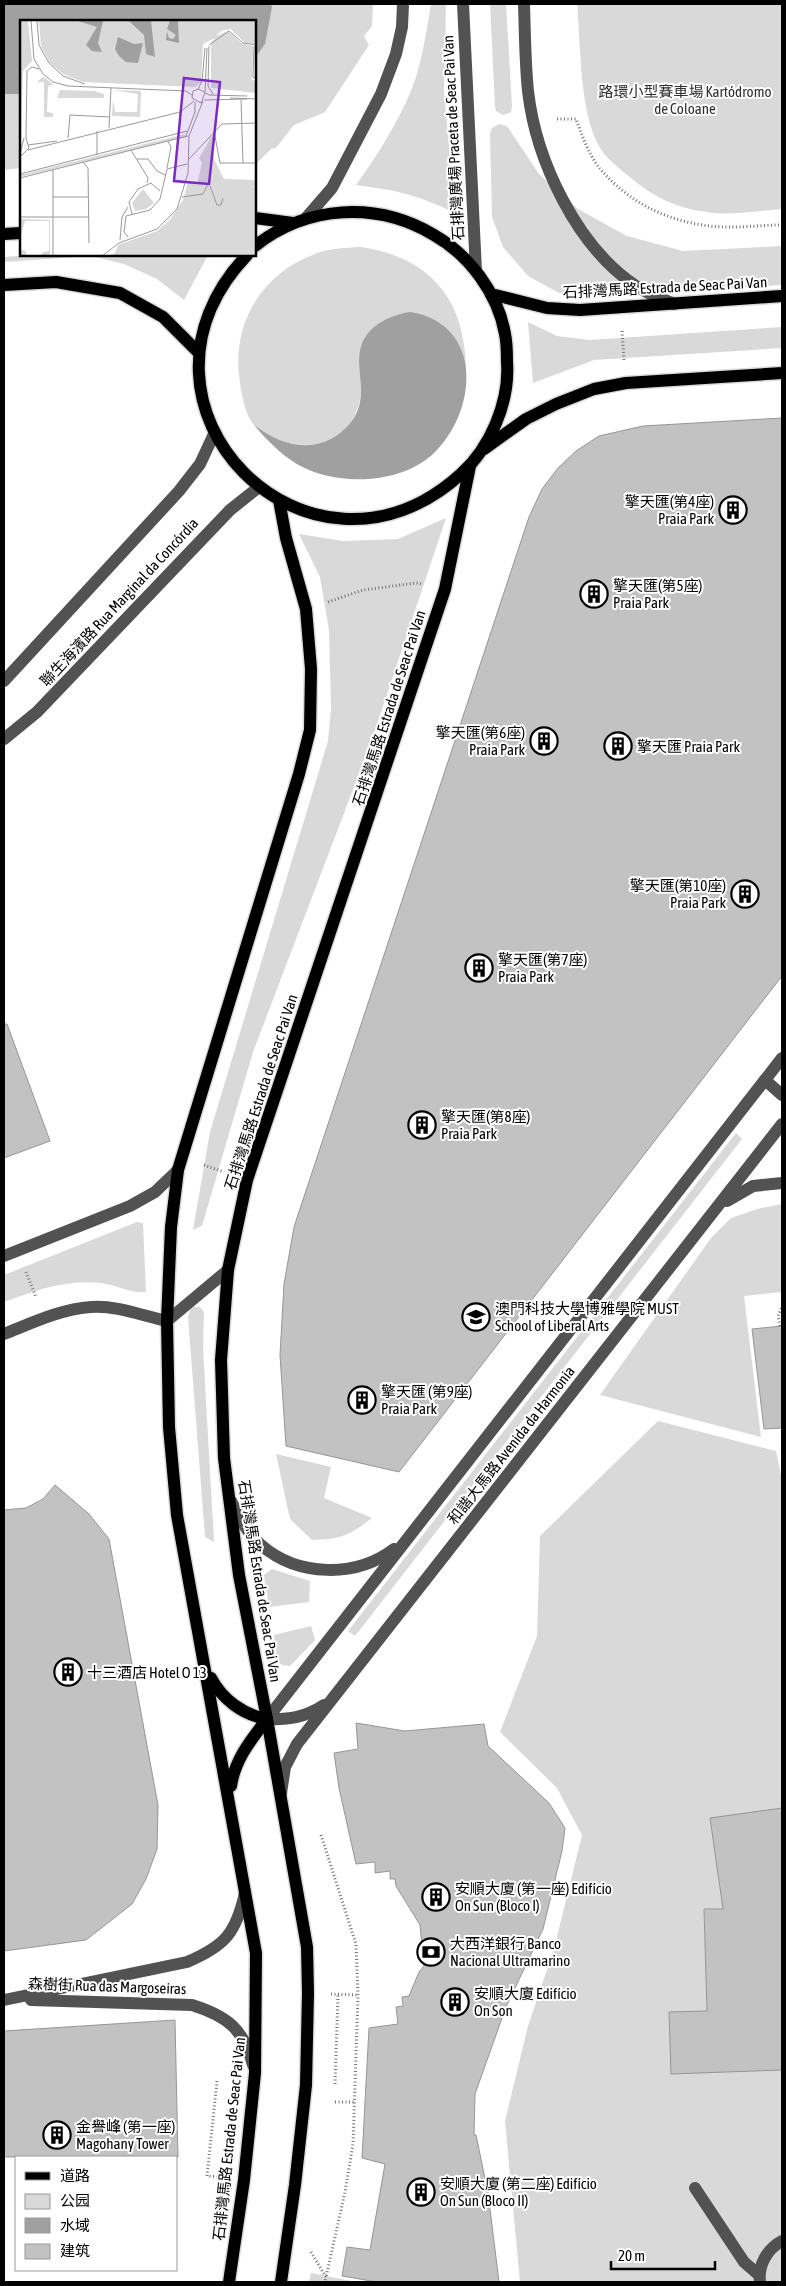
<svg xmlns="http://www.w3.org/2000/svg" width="786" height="2286" viewBox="0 0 786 2286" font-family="'Asap Condensed','Noto Sans SC',sans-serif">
<rect width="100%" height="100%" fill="#fff"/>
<g fill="#d9d9d9">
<path d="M4 4H373L372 26 364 36 369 45 325 112 294 125 276 148 271 149 255 165V21H21V168L4 170Z"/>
<path d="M431 4H446L444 92 455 213C418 195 396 190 356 185 377 156 397 124 411 91 422 63 426 33 431 4Z"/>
<path d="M490 4H506L512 106 511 112 503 115 496 111 495 106Z"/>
<path d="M577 4H782V209C758 211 730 216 706 212 677 208 653 197 631 178 620 169 606 159 599 146 579 111 581 44 577 4Z"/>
<path d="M499 124 507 126 539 174 578 209 627 236 683 251 782 246V285L589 297 559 293 528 276 503 247 492 217 490 134 492 128Z"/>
<path d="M360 247C433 257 467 303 466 375 465 354 456 336 440 323L359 365C360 380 363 397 357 410 343 446 306 452 274 438 268 435 260 431 255 426 244 414 241 391 239 375 233 321 263 273 315 254 329 248 345 248 360 247Z"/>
<path d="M30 255H208L184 300 157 279 124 264 91 256 4 262V257Z"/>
<path d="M528 322 557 336 590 340 782 327V348L594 360 533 383Z"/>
<path d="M446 518 370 745 253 1052 202 1226 193 1230 210 1132 328 741 331 708 329 630 320 577 299 534 343 541 398 539Z"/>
<path d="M736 1133 742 1139 355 1636 348 1631Z"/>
<path d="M782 1204V1292L744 1296 761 1437 600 1395 711 1238 731 1218 757 1209Z"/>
<path d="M137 1222 143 1223 146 1292C131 1294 117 1285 101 1283 67 1279 36 1290 4 1302V1275Z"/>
<path d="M194 1307H200L204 1312 203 1348 214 1542 205 1537 188 1317 191 1308Z"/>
<path d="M658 1421 776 1451 782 1480V2282H520L505 2121 528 2026 554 1949 582 1835 557 1788 500 1732 537 1636 540 1536Z"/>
<path d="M276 1454 331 1467 324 1498 372 1518C349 1536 341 1539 312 1540L290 1519Z"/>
<path d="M272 1569 310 1581 309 1602 269 1607 264 1575Z"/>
<path d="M311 1626 315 1640 290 1666 282 1665 277 1661 274 1635Z"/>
<path d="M311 2273 357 2282H309Z"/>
</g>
<g fill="#a0a0a0">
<path d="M4 4H271L272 7 265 44 255 58V21H21V94H4Z"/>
<path d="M410 312C485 324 478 413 432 455 410 474 378 481 350 479 306 476 283 459 254 425 280 445 311 454 339 434 349 426 358 415 360 402 364 382 354 361 363 341 372 323 392 315 410 312Z"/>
</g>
<g fill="#c2c2c2" stroke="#969696">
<path d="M782 418V976L399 1472 286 1446 280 1355 284 1284 294 1227 529 517 542 489 558 468 576 451 599 436 643 426Z"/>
<path d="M4 1024H7L50 1141 4 1158Z"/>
<path d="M782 1326V1428L764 1429 752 1329Z"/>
<path d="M55 1485 89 1514 109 1539 158 1805 157 1849 146 1879 132 1904 86 1940 4 1951V1510L26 1508 43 1499Z"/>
<path d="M356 1723 405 1731 484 1724 488 1746 549 1803 565 1828 562 1851 543 1929 506 2007 475 2094 474 2135H476L488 2193 499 2282H377L342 2276 347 2247 370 2250 385 2164 362 2158 369 2028 398 2024 396 2007 403 2006 402 1997 409 1996 419 1972 424 1966 420 1925 396 1886 395 1879H390V1871L375 1873V1862L356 1864 339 1788 334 1753 358 1749Z"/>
<path d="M782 1808V2070L671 2074 669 2012 707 2011 704 1909H723L710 1818Z"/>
<path d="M175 2020 178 2157H4V2031Z"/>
</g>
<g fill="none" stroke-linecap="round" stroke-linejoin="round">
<g stroke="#dbdbdb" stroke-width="15">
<g id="major">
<path d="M255 218 293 223"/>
<path d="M4 234 21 233"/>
<path d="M247 255C104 406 310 611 461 474 490 448 510 402 507 362 507 353 507 343 505 334 498 293 469 255 434 235 377 201 307 205 255 246"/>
<path d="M4 285 56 282 120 293 163 317 199 353"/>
<path d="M491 294 547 308 580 310 782 296"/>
<path d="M484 449 526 419 556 404 594 389 626 383 782 373"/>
<path d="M211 1678C222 1699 243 1715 267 1719"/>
<path d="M231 1786C235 1759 251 1740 267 1719"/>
<path d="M229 2282 244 2180 255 2073 256 1953 177 1515 169 1427 167 1321 171 1227 178 1170 299 774 310 730 311 669 306 609 286 538 279 500"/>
<path d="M281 2282 295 2185 306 2085 308 1993 307 1947 267 1719 239 1575 224 1458 221 1360 228 1270 247 1180 445 589 470 466"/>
</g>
</g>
<g stroke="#747474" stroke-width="3" stroke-dasharray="1 2.5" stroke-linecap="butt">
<path d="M557 119H576C582 135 589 156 601 170 630 203 667 221 710 226 733 229 759 225 782 225"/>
<path d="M622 331 624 360"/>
<path d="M328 602 363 590 416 583 422 584"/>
<path d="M204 1165 224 1172"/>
<path d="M26 1272 36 1297"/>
<path d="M780 1326 778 1316 782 1307"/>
<path d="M321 1835 356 1944 358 1995 353 2144 345 2192 326 2277"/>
<path d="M331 1994 358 1995"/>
<path d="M217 2081 207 2176 219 2177"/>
<path d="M335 2084 338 1995"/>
<path d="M335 2102H355"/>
<path d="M311 2252 326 2277 325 2282"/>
</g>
<g stroke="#525252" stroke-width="12">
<path d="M463 4 476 271"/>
<path d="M524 4C525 33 525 62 528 91 536 161 577 247 636 286 647 294 662 298 674 304"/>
<path d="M306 218 332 188 381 94 396 54 402 27 403 4"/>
<path d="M4 681 179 491 200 464 214 434"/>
<path d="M4 739 37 712 230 510 259 487"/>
<path d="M765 1080 782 1095"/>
<path d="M727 1201 753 1186 782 1183"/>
<path d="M4 1256 130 1206 155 1192 178 1170"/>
<path d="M4 1334C32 1323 61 1309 91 1307 116 1305 143 1316 167 1321L228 1270"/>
<path d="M231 1501C239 1517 247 1533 261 1545 298 1577 356 1578 394 1549"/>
<path d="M267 1719 782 1058"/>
<path d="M267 1719C289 1720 306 1717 324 1705"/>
<path d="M281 1793 285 1767 297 1744 782 1124"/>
<path d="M4 2000 187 1962C225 1946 236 1933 245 1893"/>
<path d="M31 2000 192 2005C227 2016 244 2029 253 2065"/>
<path d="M695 2188 744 2262 759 2275"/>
<path d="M760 2282C758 2265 767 2249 782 2241"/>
</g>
<use href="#major" stroke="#000" stroke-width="12"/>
</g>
<defs>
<g id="building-ring" transform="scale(1.4375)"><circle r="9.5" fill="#fff" stroke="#000" stroke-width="1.5"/><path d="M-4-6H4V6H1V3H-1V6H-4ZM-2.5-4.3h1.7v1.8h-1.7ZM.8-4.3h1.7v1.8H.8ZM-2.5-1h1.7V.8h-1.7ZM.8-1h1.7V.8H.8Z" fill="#000"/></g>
<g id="university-ring" transform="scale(1.4375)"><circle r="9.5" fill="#fff" stroke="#000" stroke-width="1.5"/><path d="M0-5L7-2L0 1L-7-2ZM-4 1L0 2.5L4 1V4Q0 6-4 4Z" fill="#000"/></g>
<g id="bank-ring" transform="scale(1.4375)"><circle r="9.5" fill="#fff" stroke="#000" stroke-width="1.5"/><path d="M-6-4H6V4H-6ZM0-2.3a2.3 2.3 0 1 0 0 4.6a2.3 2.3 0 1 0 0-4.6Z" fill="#000"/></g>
</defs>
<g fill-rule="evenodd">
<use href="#building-ring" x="733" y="510"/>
<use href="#building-ring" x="594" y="594"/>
<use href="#building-ring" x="544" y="741"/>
<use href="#building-ring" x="618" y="746"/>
<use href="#building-ring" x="745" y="894"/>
<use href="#building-ring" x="479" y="968"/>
<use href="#building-ring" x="422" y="1125"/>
<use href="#university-ring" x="476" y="1317"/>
<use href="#building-ring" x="362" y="1400"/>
<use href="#building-ring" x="68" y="1672"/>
<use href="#building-ring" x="436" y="1897"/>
<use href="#bank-ring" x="431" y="1952"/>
<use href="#building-ring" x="455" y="2002"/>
<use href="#building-ring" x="57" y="2135"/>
<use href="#building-ring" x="421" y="2192"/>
</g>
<g text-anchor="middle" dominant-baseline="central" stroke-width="4" stroke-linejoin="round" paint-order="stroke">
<g font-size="15" fill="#303030" stroke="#fff">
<text x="685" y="91">路環小型賽車場 Kartódromo<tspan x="685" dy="17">de Coloane</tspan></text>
</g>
<g font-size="15" fill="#000" stroke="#fff">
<text transform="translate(453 138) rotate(-93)">石排灣廣場 Praceta de Seac Pai Van</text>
<text transform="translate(665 287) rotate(-3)">石排灣馬路 Estrada de Seac Pai Van</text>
<text transform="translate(119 602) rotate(-47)">聯生海濱路 Rua Marginal da Concórdia</text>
<text transform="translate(389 708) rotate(-72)">石排灣馬路 Estrada de Seac Pai Van</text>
<text transform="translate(261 1092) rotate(-72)">石排灣馬路 Estrada de Seac Pai Van</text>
<text transform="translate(511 1445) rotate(-52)">和諧大馬路 Avenida da Harmonia</text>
<text transform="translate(260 1581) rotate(81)">石排灣馬路 Estrada de Seac Pai Van</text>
<text transform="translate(107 1986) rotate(2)">森樹街 Rua das Margoseiras</text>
<text transform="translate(229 2139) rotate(-84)">石排灣馬路 Estrada de Seac Pai Van</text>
</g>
<g font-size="15" fill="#000" stroke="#fff" text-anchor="start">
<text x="714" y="501" text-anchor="end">擎天匯(第4座)<tspan x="714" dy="17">Praia Park</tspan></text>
<text x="613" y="585">擎天匯(第5座)<tspan x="613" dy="17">Praia Park</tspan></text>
<text x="525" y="732" text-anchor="end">擎天匯(第6座)<tspan x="525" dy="17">Praia Park</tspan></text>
<text x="637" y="746">擎天匯 Praia Park</text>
<text x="726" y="885" text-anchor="end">擎天匯(第10座)<tspan x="726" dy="17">Praia Park</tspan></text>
<text x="498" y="959">擎天匯(第7座)<tspan x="498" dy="17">Praia Park</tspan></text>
<text x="441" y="1116">擎天匯(第8座)<tspan x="441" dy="17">Praia Park</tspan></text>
<text x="495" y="1308">澳門科技大學博雅學院 MUST<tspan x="495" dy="17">School of Liberal Arts</tspan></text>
<text x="381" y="1391">擎天匯 (第9座)<tspan x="381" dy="17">Praia Park</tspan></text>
<text x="87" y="1672">十三酒店 Hotel O 13</text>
<text x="455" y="1888">安順大廈 (第一座) Edifício<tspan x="455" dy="17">On Sun (Bloco I)</tspan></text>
<text x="450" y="1943">大西洋銀行 Banco<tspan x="450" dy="17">Nacional Ultramarino</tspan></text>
<text x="474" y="1993">安順大廈 Edifício<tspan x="474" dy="17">On Son</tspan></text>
<text x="76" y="2126">金譽峰 (第一座)<tspan x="76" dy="17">Magohany Tower</tspan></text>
<text x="440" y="2183">安順大廈 (第二座) Edifício<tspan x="440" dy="17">On Sun (Bloco II)</tspan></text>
</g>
</g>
<g transform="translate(20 20)">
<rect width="236" height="236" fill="#fff"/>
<path d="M0 1H8L12 41 3 51 0 128ZM19 1H236V24L225 23 211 9 201 11 196 16 208 11 221 23 233 26 232 60 236 61V73L191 68V23L195 18 183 24 181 62 175 67 63 62 43 54 30 43 21 26ZM23 57 34 65 28 66 27 92 33 93V97H24V62H17ZM40 70 74 71 84 74V78H37ZM93 70 121 71 120 97 92 96 93 80 95 92H117L118 74ZM165 114V117L0 157V155ZM192 116 196 120H192L194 139 204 159 236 160V165L230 167 236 166V236H89L95 233 98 225 137 211 150 200 163 180 168 162 177 164 182 143 179 138ZM123 169 134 183 126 189 115 191 112 183ZM0 199 30 200V236H0V220L1 230 6 231V235H21L23 232 29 231V201H5L0 217Z" fill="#d9d9d9"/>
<path d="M58 1H83L78 23 82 32 72 31 66 25 77 7ZM109 1H131L135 37 126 34 124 15ZM150 1H158L159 23 146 20 147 11 149 18 153 19 156 15 147 9ZM98 17 114 24 123 23 118 43 106 42 99 36 95 29Z" fill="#a0a0a0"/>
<path fill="none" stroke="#999" stroke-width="1" d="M11 1 14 39 23 54 33 62 48 66 166 71 172 75M17 1 19 25 29 43 43 56 65 64M189 25 209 11 223 23 237 25M189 26 188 66 193 74M234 26 233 57 237 59M178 69 182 61 185 28M185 72 187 28M185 73 181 83 172 78 173 71 179 69 189 75 227 76M210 78 237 79M184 80 227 79M221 80 223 143M89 108 91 68M194 111 200 143H237M166 116 175 92V82M48 118 50 95 90 97M8 125 37 121M8 130 160 92 174 81M111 130 128 158 127 163M0 134 4 118M77 135V111M0 137 9 128 6 118 7 51 12 47 19 49M117 139H128L137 151 145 155M169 139 202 104 237 103M63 142 68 148 69 223M147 148 151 127 148 121M0 154 167 111M0 158 168 116M190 166 197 185H201L203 178M33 177H68M162 177 183 174 188 164M112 194 109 182 118 169 131 163 140 171M0 197H69M108 217 104 212 106 196 130 190 140 179 147 149 167 144M100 220 102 197 108 187M33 236V150M82 236 99 223 137 209 157 189 168 153 169 116 183 81"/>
<path fill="#7b2cbf" fill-opacity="0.15" stroke="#7b2cbf" stroke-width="2.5" d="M164 58 200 62 189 164 154 161Z"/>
<rect width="236" height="236" fill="none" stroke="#000" stroke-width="2.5"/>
</g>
<rect width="786" height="2286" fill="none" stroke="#000000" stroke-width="10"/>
<rect x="15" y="2156" width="162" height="115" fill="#ffffff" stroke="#999999"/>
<rect x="25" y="2172" width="25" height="8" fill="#000000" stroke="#999999"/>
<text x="60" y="2181" font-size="15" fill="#000000">道路</text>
<rect x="25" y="2194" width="25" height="15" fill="#d9d9d9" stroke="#999999"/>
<text x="60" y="2206" font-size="15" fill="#000000">公园</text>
<rect x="25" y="2218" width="25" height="15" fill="#a0a0a0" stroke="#999999"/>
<text x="60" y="2231" font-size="15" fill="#000000">水域</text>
<rect x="25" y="2244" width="25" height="15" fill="#c2c2c2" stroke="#999999"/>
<text x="60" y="2256" font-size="15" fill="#000000">建筑</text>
<path d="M611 2261v8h104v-8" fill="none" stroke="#000000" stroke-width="2.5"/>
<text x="618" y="2261" font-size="15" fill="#000000" stroke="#ffffff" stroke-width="4" paint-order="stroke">20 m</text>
</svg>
